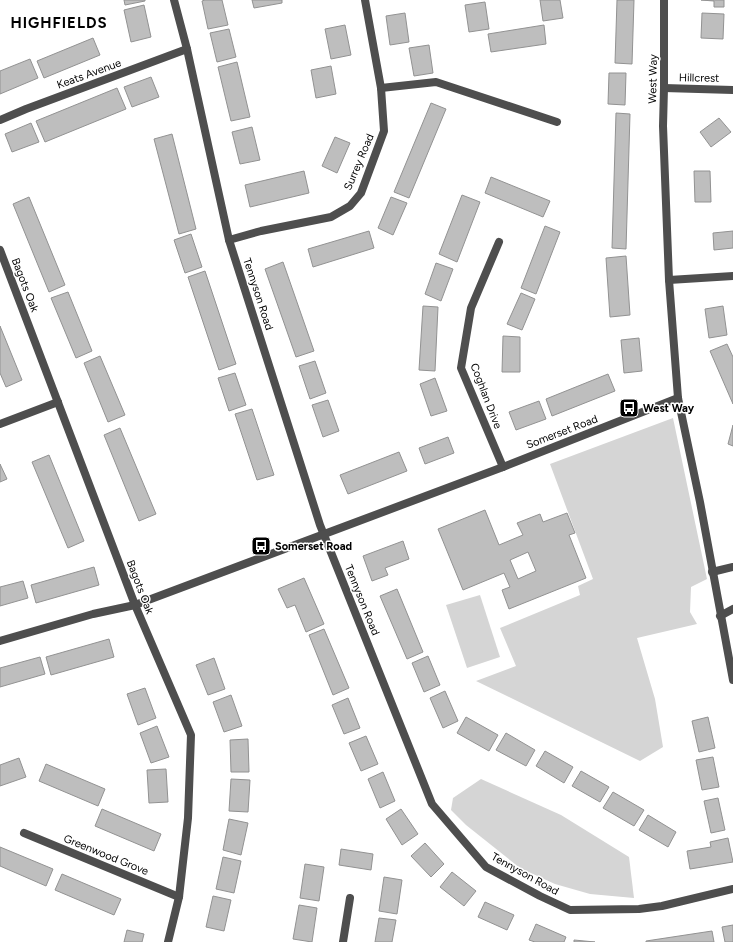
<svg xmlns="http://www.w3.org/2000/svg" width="733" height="942" viewBox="0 0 733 942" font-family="Figtree,sans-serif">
<rect width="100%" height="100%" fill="#fff"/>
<g fill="#d5d5d5">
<path d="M673 418 707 579 691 587 690 612 697 624 637 638 655 699 663 747 640 761 476 681 516 666 500 628 580 595 578 586 593 579 550 464Z"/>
<path d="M480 595 500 657 467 668 446 605Z"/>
<path d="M481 779 561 815 629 857 634 898 590 894 555 884 520 868 466 825 451 810 453 798Z"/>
</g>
<g fill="#bebebe" stroke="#929292" fill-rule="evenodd">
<path d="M124 0H145V1L125 5Z"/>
<path d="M205 0H222L228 25 208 29 202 1Z"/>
<path d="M252 0H282V3L254 8Z"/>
<path d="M540 0H560L563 18 543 21Z"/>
<path d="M617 0H634L632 64 615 63Z"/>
<path d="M701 0H724V7H714V1Z"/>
<path d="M485 2 489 29 469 32 465 5Z"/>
<path d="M144 5 151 37 131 42 124 10Z"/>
<path d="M405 13 409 42 390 45 386 16Z"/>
<path d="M702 13 724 14 723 39 701 38Z"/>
<path d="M345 25 351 55 331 59 325 29Z"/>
<path d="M544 25 546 44 491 52 488 34Z"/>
<path d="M229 29 236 57 217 62 210 33Z"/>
<path d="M93 38 100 55 44 78 37 61Z"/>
<path d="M429 45 433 73 414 76 409 48Z"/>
<path d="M30 59 38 78 0 94V71Z"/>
<path d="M237 62 250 117 231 121 218 67Z"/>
<path d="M331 66 336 94 316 98 311 70Z"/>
<path d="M609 73H626L625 105 608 104Z"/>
<path d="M151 77 159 97 132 107 124 87Z"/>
<path d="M117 88 126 109 45 142 36 121Z"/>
<path d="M431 103 446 109 409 198 394 192Z"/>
<path d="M616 113 630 114 626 249 612 248Z"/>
<path d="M719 118 731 132 711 147 700 132Z"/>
<path d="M31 123 39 142 12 152 5 134Z"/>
<path d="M252 127 260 160 240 164 232 132Z"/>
<path d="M172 134 196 229 179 234 154 139Z"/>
<path d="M335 137 350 143 337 173 322 166Z"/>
<path d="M304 171 309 193 250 207 245 185Z"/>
<path d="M694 171H710L711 202H695Z"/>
<path d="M491 177 550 201 543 217 485 193Z"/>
<path d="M462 195 480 202 457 262 439 254Z"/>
<path d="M29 197 65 285 49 292 13 204Z"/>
<path d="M391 197 407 203 393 235 378 228Z"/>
<path d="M545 226 560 232 536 294 521 288Z"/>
<path d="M369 231 374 248 313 267 308 249Z"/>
<path d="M733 231V248L714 250 713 233Z"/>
<path d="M191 234 202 267 185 273 174 240Z"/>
<path d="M626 256 630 315 610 317 606 258Z"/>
<path d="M283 262 314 351 296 357 265 269Z"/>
<path d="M436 263 453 269 441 301 425 294Z"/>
<path d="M205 271 236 364 219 370 188 277Z"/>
<path d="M68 292 92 351 76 358 51 298Z"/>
<path d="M521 293 535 299 522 330 507 324Z"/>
<path d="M423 306 438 307 435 371 419 370Z"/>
<path d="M723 306 727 335 709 338 705 309Z"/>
<path d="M0 326 22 380 6 387 0 373Z"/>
<path d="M503 336 520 337V372H502Z"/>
<path d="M639 338 642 371 624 373 621 340Z"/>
<path d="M727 344 733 357V404L710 351Z"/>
<path d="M100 356 125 415 108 422 84 363Z"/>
<path d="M315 361 326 393 310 399 299 366Z"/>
<path d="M235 373 246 405 229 411 218 378Z"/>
<path d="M608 374 615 391 552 416 546 399Z"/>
<path d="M435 378 447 411 431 416 420 384Z"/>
<path d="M328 400 339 431 323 437 312 405Z"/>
<path d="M539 401 546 419 516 430 509 412Z"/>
<path d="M252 409 274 475 257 480 235 414Z"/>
<path d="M733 425V446L728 444Z"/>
<path d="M120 428 156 514 139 521 104 435Z"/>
<path d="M448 437 454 453 425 464 419 448Z"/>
<path d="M399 452 407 471 348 494 340 475Z"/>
<path d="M49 455 84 541 68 548 32 462Z"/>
<path d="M0 464 7 479 0 482Z"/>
<path d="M485 510 499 545 523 535 517 523 540 514 543 522 567 513 575 533 569 535 586 578 509 609 502 590 510 587 504 573 463 590 438 529ZM528 552 536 571 518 579 510 560Z"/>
<path d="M403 541 409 559 385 568 388 575 372 581 363 556Z"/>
<path d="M94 567 99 585 36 603 31 585Z"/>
<path d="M304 578 324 624 306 632 295 605 287 608 278 589Z"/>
<path d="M23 581 28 598 0 606V587Z"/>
<path d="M397 589 423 652 407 659 380 596Z"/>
<path d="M324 629 349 688 333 695 309 635Z"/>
<path d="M109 639 114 657 51 675 46 657Z"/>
<path d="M428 656 440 685 424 692 412 663Z"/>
<path d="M40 657 45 674 0 687V668Z"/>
<path d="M214 658 225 689 208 695 196 665Z"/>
<path d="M145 688 156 718 138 725 127 694Z"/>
<path d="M445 691 458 721 443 728 430 698Z"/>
<path d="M231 695 242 726 224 732 213 702Z"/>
<path d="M348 698 360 728 344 734 332 705Z"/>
<path d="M466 717 498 735 489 751 457 733Z"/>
<path d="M708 717 715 748 699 752 692 721Z"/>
<path d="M157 726 169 757 151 763 140 733Z"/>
<path d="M506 733 535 750 526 766 496 750Z"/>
<path d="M366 736 378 764 361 771 349 743Z"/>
<path d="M248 739 249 772H231L230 740Z"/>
<path d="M545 751 573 767 564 783 536 766Z"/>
<path d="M713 757 719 787 702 790 696 760Z"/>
<path d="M19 758 26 777 0 786V765Z"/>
<path d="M46 764 105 789 98 806 39 781Z"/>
<path d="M166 769 168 802 149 803 147 770Z"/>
<path d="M581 771 609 787 600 802 572 786Z"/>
<path d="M383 772 395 801 380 808 368 779Z"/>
<path d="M231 779 250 780 248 812 229 811Z"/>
<path d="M613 792 644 810 634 826 603 808Z"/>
<path d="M718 798 725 830 711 833 704 801Z"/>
<path d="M102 809 161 834 154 851 95 826Z"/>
<path d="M401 809 418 834 402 845 386 819Z"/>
<path d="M648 815 676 832 668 847 639 830Z"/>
<path d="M229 819 248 823 241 855 223 850Z"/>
<path d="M728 838 733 862 690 869 687 851 711 847 710 842Z"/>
<path d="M425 843 444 864 431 877 411 856Z"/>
<path d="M0 847 53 869 46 886 0 866Z"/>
<path d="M341 849 373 854 371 870 339 865Z"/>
<path d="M223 857 241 861 234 893 216 889Z"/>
<path d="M305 864 324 867 319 901 300 898Z"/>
<path d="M452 872 476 891 464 906 440 887Z"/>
<path d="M62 874 121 899 114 915 55 890Z"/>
<path d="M384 877 402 880 397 914 379 911Z"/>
<path d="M213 896 231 900 224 931 206 927Z"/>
<path d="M485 902 514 915 507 930 478 917Z"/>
<path d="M299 905 317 908 312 942 293 939Z"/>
<path d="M379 918 396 920 392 942H375Z"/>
<path d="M536 924 566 937 564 942H535L529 940Z"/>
<path d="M733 925V942H725L722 927Z"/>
<path d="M127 930 144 934 142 942H124Z"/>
<path d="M712 931 714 942H646V941Z"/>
<path d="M574 940 595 942H574Z"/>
</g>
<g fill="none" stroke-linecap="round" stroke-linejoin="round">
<g stroke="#4e4e4e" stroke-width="8">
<path d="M174 0 187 49 229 240 320 525 432 804 486 867 540 896 570 910 639 909 662 906 733 889"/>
<path d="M381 88 436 82 557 122"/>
<path d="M664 88 733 90"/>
<path d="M0 120 26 109 187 49"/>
<path d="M229 240 261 231 331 217 350 206 361 193 384 131 381 88 365 0"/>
<path d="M499 242 471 308 461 368 503 467"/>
<path d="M0 250 135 605 191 735 188 818 179 897 168 942"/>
<path d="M669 280 733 276"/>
<path d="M0 424 58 402"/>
<path d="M712 572 733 567"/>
<path d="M720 616 733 609"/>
<path d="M0 641 93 614 135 605 503 467 678 398"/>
<path d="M24 833 179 897"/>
<path d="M343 942 350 898"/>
</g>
<path stroke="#4e4e4e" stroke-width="8" d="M664 0V88L663 126 669 280 678 398 700 502 733 680"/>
</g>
<defs>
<g id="bus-square" transform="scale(1)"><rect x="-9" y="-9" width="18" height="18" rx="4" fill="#000" stroke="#fff"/><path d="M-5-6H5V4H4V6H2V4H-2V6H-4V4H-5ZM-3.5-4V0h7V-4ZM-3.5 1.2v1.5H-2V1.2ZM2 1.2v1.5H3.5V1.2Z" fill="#fff"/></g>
</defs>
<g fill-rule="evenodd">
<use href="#bus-square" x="629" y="408"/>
<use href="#bus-square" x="261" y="546"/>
</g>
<g text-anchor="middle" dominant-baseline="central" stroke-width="3" stroke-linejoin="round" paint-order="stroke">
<g font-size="11" fill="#000" stroke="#fff">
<text transform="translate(89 74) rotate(-20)">Keats Avenue</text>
<text transform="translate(699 78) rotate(1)">Hillcrest</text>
<text transform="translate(653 79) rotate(-89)">West Way</text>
<text transform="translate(359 162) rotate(-67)">Surrey Road</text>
<text transform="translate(25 285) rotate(69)">Bagots Oak</text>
<text transform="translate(258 294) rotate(72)">Tennyson Road</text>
<text transform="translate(486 396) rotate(69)">Coghlan Drive</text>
<text transform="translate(562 432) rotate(-21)">Somerset Road</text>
<text transform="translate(140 587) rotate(69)">Bagots Oak</text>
<text transform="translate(362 600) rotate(68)">Tennyson Road</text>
<text transform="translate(106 855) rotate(22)">Greenwood Grove</text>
<text transform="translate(525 874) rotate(29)">Tennyson Road</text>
</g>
<g font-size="11" font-weight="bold" fill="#000" stroke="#fff" text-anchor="start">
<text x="643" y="408">West Way</text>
<text x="275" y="546">Somerset Road</text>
</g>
<g font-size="15" font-weight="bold" letter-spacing="1" fill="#000" stroke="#fff">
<text x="59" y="23">HIGHFIELDS</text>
</g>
</g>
</svg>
